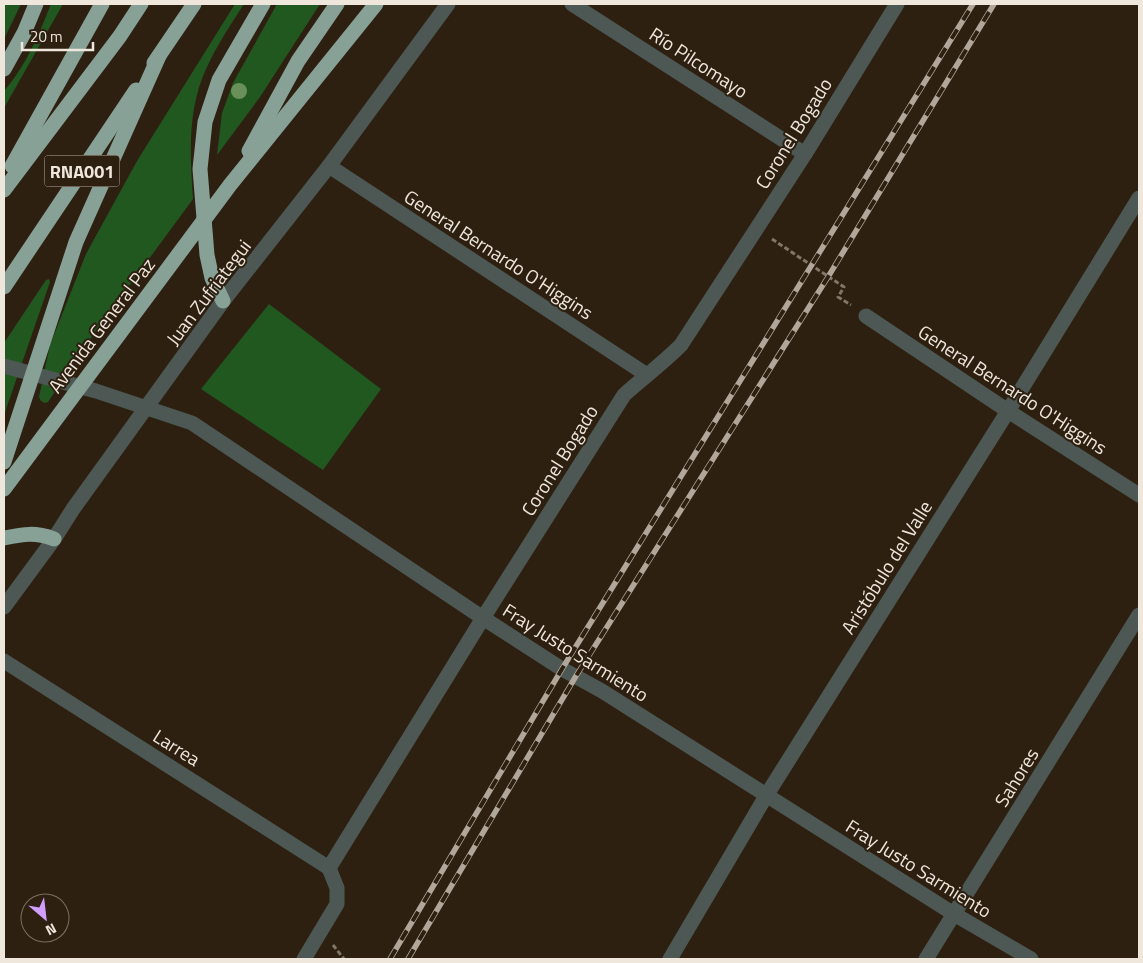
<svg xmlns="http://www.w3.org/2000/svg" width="1143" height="963" viewBox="0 0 1143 963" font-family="'Titillium Web',sans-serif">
<rect width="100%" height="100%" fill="#2d2011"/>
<g fill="#215820">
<path d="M4 4H21L4 39Z"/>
<path d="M51 4H63L4 108V91C26 66 39 34 51 4Z"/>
<path d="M235 4H244C231 24 217 45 207 67 187 109 190 154 193 199L93 335 48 402 45 403 41 401 39 397 50 345 86 254 137 161Z"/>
<path d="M277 4H320L260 97 217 155 222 113 233 83Z"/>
<path d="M49 279 50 282 4 415V343L46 280Z"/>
<path d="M269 304 381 389 323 470 201 389Z"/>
</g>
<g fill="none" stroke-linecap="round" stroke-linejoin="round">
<g stroke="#817669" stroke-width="3" stroke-dasharray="5 2.5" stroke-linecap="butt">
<path d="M772 239 844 287 838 297 851 305"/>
<path d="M333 945 344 959"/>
</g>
<g stroke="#4d5854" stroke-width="15">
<path d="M572 4 805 154"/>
<path d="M329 166 647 375"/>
<path d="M866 316 1008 411 1139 495"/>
<path d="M4 366 96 391 192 423 483 618 562 669 602 691 954 914 1031 959"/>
<path d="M4 607 54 539 73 509 223 301 329 166 448 4"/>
<path d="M4 661 329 868"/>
<path d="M329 868 483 618 624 395C643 378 663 363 681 345L805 154 897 4"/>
<path d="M304 959 337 904V888L329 868"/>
<path d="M670 959 766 796 1008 411 1139 198"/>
<path d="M926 959 1139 615"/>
</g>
<g stroke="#87a197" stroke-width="15">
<path d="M154 63 194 4"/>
<path d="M4 69 24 33 36 4"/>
<path d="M249 151 298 61 337 4"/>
<path d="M12 166 102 4"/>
<path d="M4 190 120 36 141 4"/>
<path d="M4 287 136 90"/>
<path d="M223 301 212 278 207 255 200 169 205 122 219 80 263 4"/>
<path d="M4 462 76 242 159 56"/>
<path d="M4 489 230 185 376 4"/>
<path d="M4 538C24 534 35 532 54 539"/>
</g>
<g stroke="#b0a69a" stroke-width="5.5">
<g id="rail">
<path d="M390 959 562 669 973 4"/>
<path d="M408 959 576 676 828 277 994 4"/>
</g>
</g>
<use href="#rail" stroke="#2d2011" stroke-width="4" stroke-dasharray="11" stroke-linecap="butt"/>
</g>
<circle fill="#689058" cx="239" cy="91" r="8"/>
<g text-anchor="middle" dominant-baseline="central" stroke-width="4" stroke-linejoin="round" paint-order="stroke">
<rect fill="#2d2011" stroke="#b5ab9f" stroke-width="1" x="44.5" y="155.5" width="75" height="31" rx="4"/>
<g font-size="18" font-weight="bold" fill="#efe6dc">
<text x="82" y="171">RNA001</text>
</g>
<g font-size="19" fill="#efe6dc" stroke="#2d2011">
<text transform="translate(699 62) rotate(33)">Río Pilcomayo</text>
<text transform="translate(793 133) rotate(-58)">Coronel Bogado</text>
<text transform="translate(499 254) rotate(33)">General Bernardo O'Higgins</text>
<text transform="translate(208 292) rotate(-53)">Juan Zufriategui</text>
<text transform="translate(101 325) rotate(-53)">Avenida General Paz</text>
<text transform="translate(1013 389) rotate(33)">General Bernardo O'Higgins</text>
<text transform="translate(559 460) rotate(-58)">Coronel Bogado</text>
<text transform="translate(886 567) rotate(-58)">Aristóbulo del Valle</text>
<text transform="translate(576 652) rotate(32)">Fray Justo Sarmiento</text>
<text transform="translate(177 747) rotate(32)">Larrea</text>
<text transform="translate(1016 777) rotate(-58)">Sahores</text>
<text transform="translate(919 868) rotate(32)">Fray Justo Sarmiento</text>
</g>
</g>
<rect width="1143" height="963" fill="none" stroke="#efe6dc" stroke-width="10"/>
<g transform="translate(45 918) rotate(152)"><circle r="24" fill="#2d2011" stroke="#7b6f62"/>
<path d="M0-4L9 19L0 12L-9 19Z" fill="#d29dfd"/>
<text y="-8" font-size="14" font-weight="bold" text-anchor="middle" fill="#efe6dc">N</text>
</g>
<path d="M22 42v8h71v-8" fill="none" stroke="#efe6dc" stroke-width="2.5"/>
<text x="30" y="42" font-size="15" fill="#efe6dc" stroke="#2d2011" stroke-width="4" paint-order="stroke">20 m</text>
</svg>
